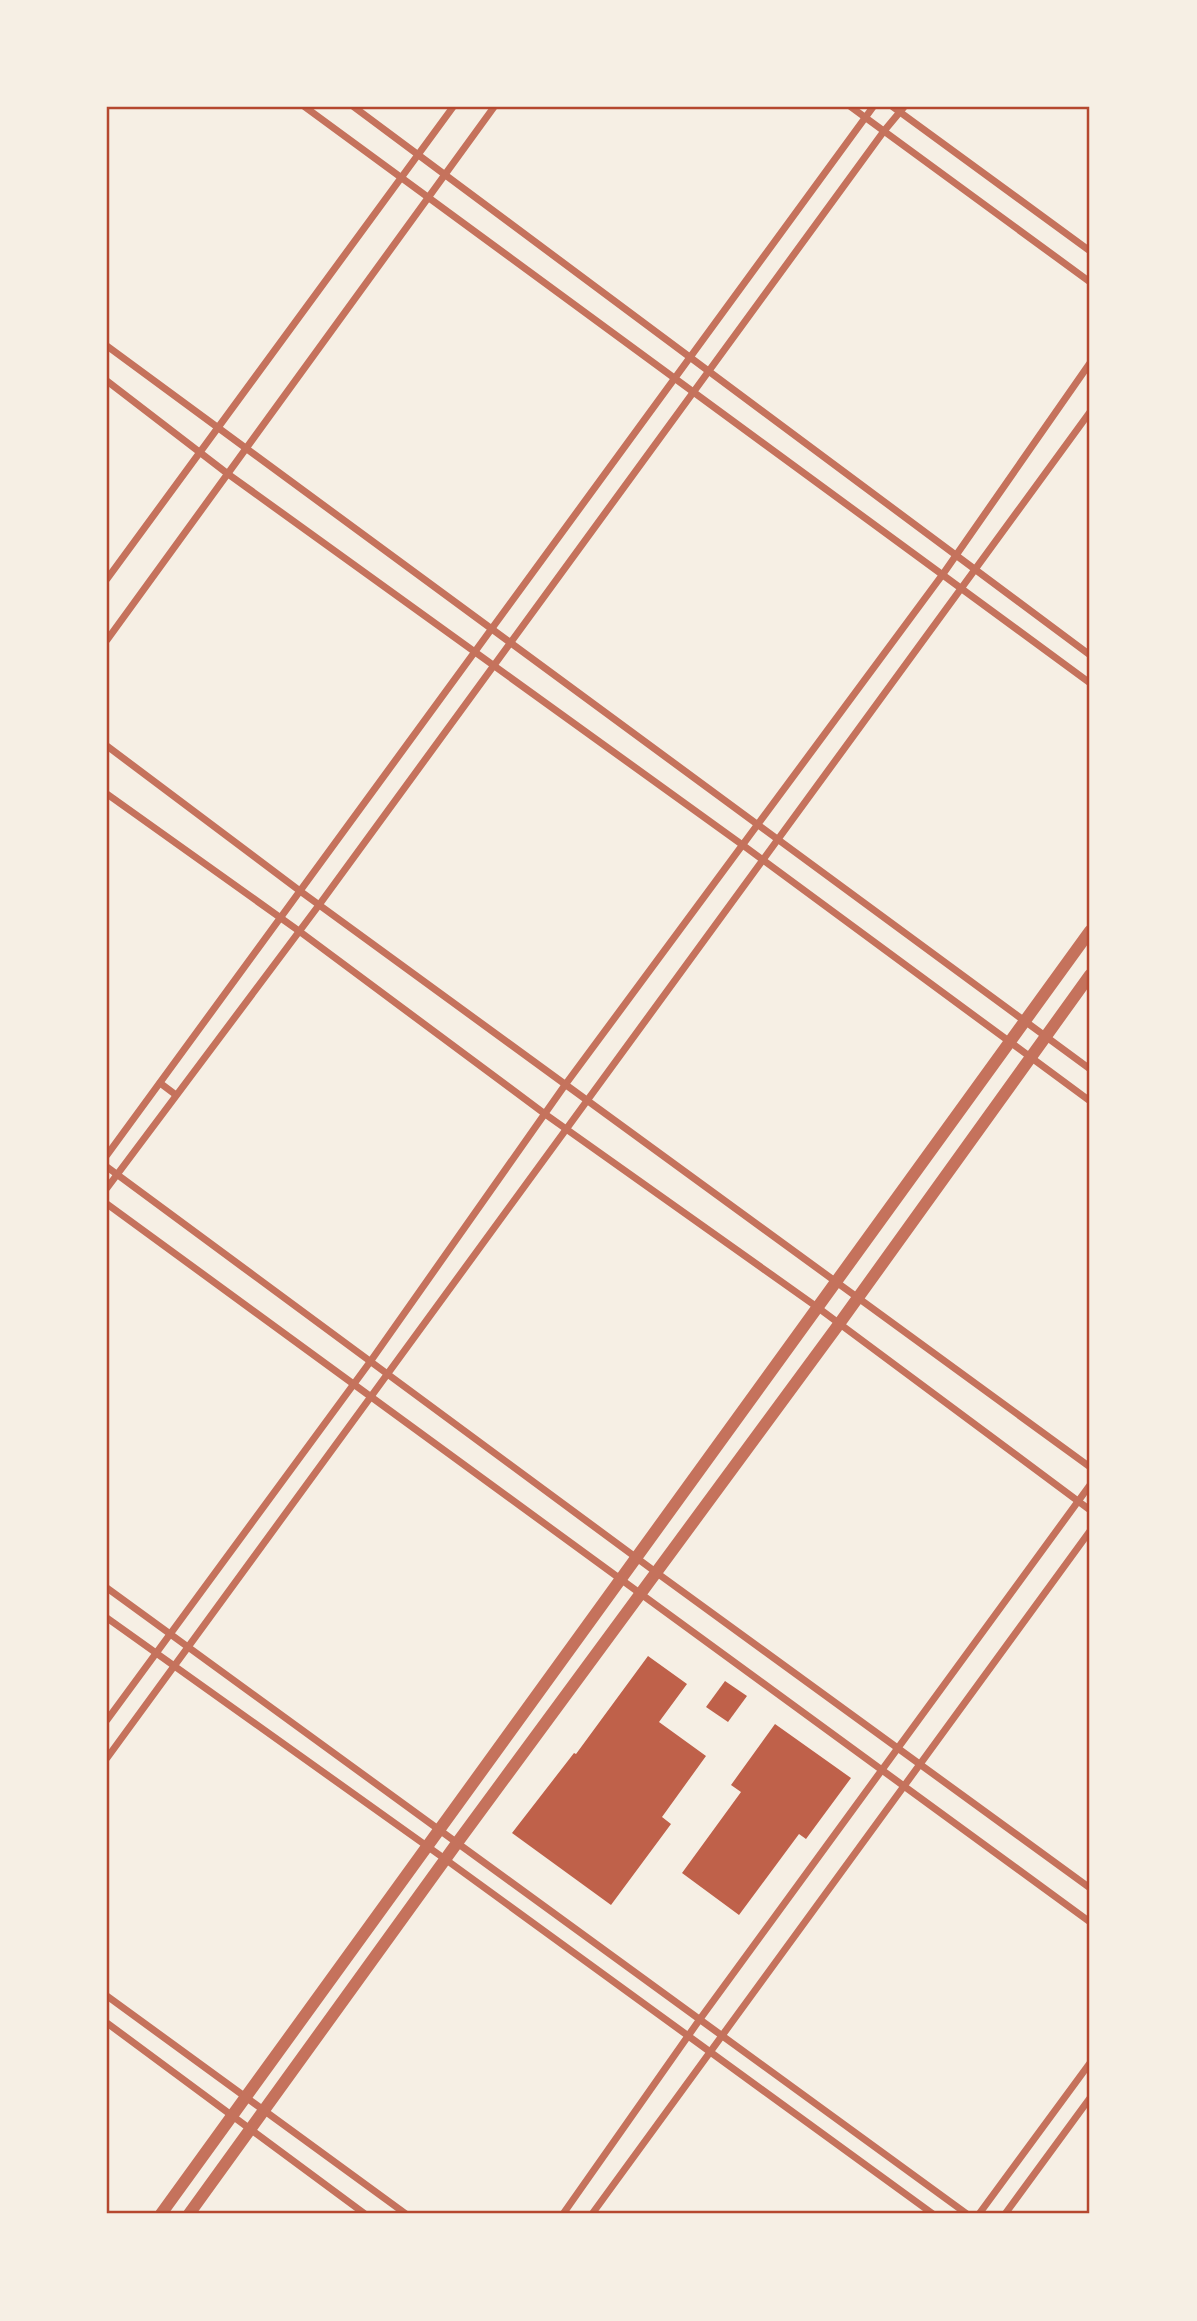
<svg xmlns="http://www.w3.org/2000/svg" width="1197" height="2321" viewBox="0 0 1197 2321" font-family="Manrope,sans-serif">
<rect width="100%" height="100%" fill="#f6efe4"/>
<g fill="#bf614a">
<path d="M648 1656 687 1684 659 1722 706 1756 662 1817 671 1824 611 1905 512 1833 574 1753 576 1754Z"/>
<path d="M725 1681 747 1696 728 1722 706 1707Z"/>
<path d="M775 1724 851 1778 806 1839 799 1834 739 1915 682 1873 741 1792 731 1785Z"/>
</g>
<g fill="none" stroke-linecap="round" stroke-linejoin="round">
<g stroke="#c5725c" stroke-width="7">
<path d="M305 107 1090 683"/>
<path d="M354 107 1090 655"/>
<path d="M851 107 1090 282"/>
<path d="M893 107 1090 251"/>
<path d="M107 346 1090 1069"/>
<path d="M107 381 228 474 744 846 1090 1101"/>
<path d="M107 579 453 107"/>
<path d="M107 640 494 107"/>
<path d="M107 746 300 891 1090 1467"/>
<path d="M107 794 299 931 545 1114 817 1307 1090 1510"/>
<path d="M160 1083 176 1095"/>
<path d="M107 1155 873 107"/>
<path d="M107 1167 657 1573 1090 1888"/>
<path d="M107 1188 319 905 884 131 904 107"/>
<path d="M107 1204 1090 1922"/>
<path d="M107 1588 967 2214"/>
<path d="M107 1618 445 1859 933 2214"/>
<path d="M107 1720 370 1362 565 1085 943 574 1090 363"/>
<path d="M107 1758 1090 412"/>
<path d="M107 1996 406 2214"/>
<path d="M107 2023 365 2214"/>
<path d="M563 2214 700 2019 1090 1485"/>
<path d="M592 2214 1090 1531"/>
<path d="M979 2214 1090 2063"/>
<path d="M1005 2214 1090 2098"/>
</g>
<g stroke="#c5725c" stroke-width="12">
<path d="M161 2214 1090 931"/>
<path d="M189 2214 457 1843 839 1324 1090 975"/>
</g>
</g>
<rect width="1197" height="2321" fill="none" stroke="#f6efe4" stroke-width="217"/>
<rect x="108" y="108" width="980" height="2104" fill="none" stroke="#b5482f" stroke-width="2.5"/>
</svg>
